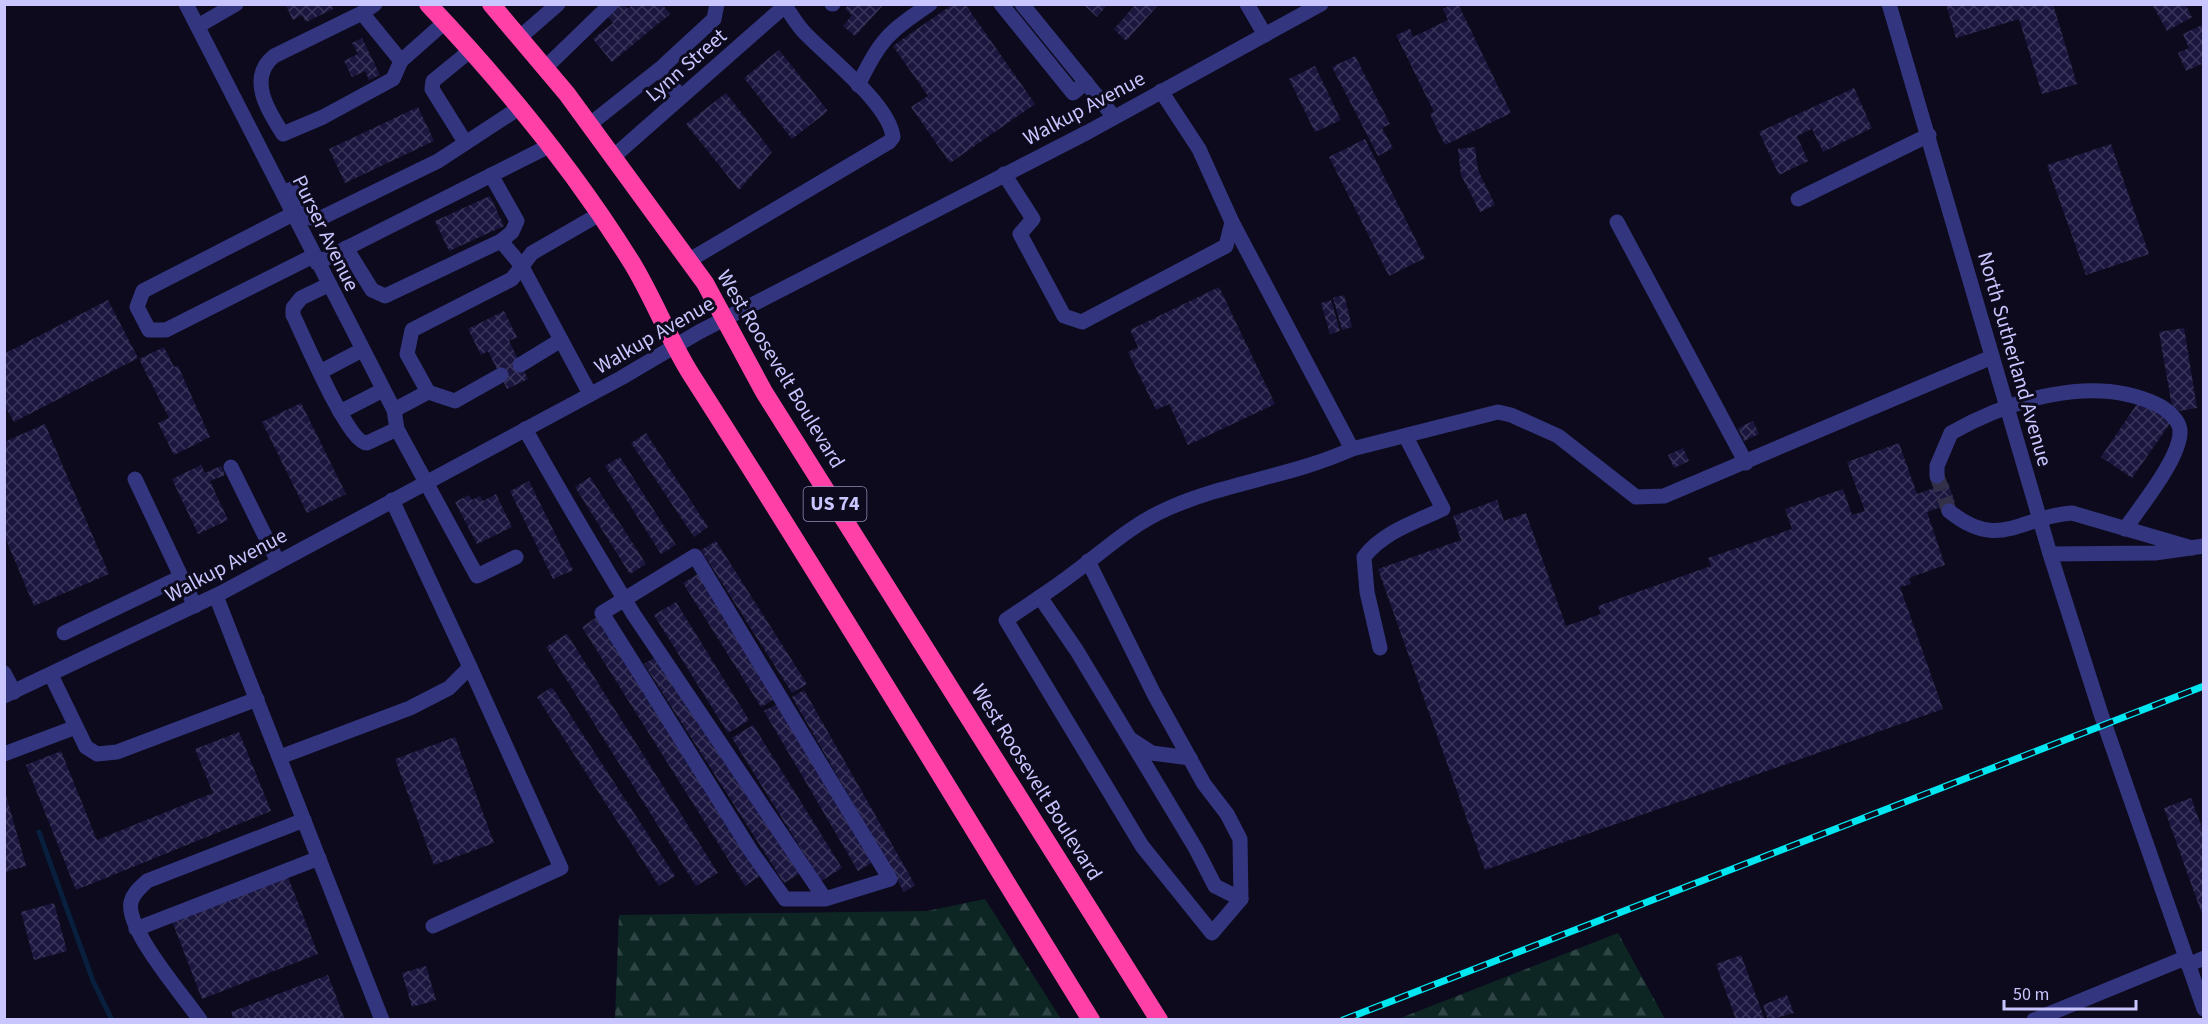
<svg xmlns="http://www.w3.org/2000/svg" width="2208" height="1024" viewBox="0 0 2208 1024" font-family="'Source Sans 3',sans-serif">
<defs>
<pattern id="forest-firs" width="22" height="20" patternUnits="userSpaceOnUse" patternTransform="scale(1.5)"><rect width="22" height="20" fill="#0d2624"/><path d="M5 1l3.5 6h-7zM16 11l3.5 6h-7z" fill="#2f4445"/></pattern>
<pattern id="building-cross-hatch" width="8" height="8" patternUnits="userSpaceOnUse" patternTransform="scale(1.5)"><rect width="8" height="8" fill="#1b163e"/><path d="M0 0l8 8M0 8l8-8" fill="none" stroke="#3b365b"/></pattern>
</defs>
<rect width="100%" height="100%" fill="#0c0a1c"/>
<g fill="url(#forest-firs)">
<path d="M985 899 1061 1019H615L619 915 927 911Z"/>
<path d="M1618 933 1665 1019H1398Z"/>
</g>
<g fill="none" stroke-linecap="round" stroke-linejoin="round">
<path stroke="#081f3d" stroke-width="5" d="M39 832 93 981 112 1020"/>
</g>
<g fill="url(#building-cross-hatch)">
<path d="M285 4H331L333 9 306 22 302 15 293 20Z"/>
<path d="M617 4H624L628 9 633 4H662L670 14 612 62 593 39 613 23 605 14Z"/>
<path d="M849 4H884L855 36 843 26 852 15 845 9Z"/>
<path d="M953 4H965L1035 104 950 163 911 107 928 96 893 46Z"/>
<path d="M1083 4H1108L1097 17Z"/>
<path d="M1136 4H1159L1126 41 1114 29Z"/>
<path d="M1453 4H1458L1511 113 1445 145 1430 114 1434 112 1396 35 1410 29 1413 37 1448 20 1443 9Z"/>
<path d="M1946 4H2053L2077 84 2042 94 2019 19 1956 38Z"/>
<path d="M2152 4H2185L2192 17 2167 31Z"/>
<path d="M2204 24V63L2186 71 2178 53 2189 48 2183 34Z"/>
<path d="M362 38 380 75 369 80 365 71 352 77 344 61 358 54 352 43Z"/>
<path d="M779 50 828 111 792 139 744 78Z"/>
<path d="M1355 56 1390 124 1382 128 1393 148 1378 156 1332 67Z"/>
<path d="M1315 66 1341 120 1315 132 1289 79Z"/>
<path d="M1854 88 1872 128 1823 152 1812 129 1797 136 1808 161 1779 175 1759 132Z"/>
<path d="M726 93 772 152 739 190 686 124Z"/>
<path d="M418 107 434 141 345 183 329 149Z"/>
<path d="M1365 139 1425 258 1389 276 1329 157Z"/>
<path d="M2111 144 2149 254 2086 275 2047 165Z"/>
<path d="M1475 147 1478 170 1495 205 1480 212 1461 175 1458 149Z"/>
<path d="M490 196 504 226 449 251 435 221Z"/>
<path d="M1219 287 1275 404 1188 445 1169 404 1156 410 1128 352 1138 347 1130 330Z"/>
<path d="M1344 295 1352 327 1342 330 1333 298Z"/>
<path d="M108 300 138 358 14 422 4 405V354Z"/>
<path d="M1331 300 1340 331 1330 334 1321 303Z"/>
<path d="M504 311 517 337 509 341 528 379 507 389 488 351 481 355 468 329Z"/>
<path d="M2184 328 2197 408 2173 412 2159 332Z"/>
<path d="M164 347 174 367 178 366 210 437 174 455 158 423 169 418 139 359Z"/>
<path d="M2139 401 2171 422 2132 478 2101 457Z"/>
<path d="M301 403 346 494 307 513 262 422Z"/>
<path d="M1753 421 1759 434 1744 441 1738 428Z"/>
<path d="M45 424 109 574 34 606 4 535V442Z"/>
<path d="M646 433 708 527 694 537 631 443Z"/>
<path d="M1899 443 1917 494 1948 483 1955 502 1927 512 1945 565 1909 578 1911 584 1900 587 1943 709 1485 870 1378 569 1461 540 1453 516 1497 500 1504 521 1526 513 1566 626 1601 614 1598 606 1711 566 1708 558 1792 529 1785 509 1843 489 1852 515 1865 511 1847 462Z"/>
<path d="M1683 448 1689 461 1674 468 1668 455Z"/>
<path d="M620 457 676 545 661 554 605 466Z"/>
<path d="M201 465 205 473 221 466 225 475 210 481 228 520 198 534 172 479Z"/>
<path d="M590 477 646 564 630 574 575 487Z"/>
<path d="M529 481 573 570 553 579 510 491Z"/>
<path d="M496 494 512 527 477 544 455 502 469 495 472 500 480 496 483 501Z"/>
<path d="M716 541 807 684 792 693 701 550Z"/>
<path d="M698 574 776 698 761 707 683 583Z"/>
<path d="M676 602 749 720 728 733 654 615Z"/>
<path d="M597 617 760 876 745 886 582 627Z"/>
<path d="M567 634 718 873 696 886 546 647Z"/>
<path d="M659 655 799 874 784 883 644 664Z"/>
<path d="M552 687 675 876 659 886 537 697Z"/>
<path d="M804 690 915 885 904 892 792 697Z"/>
<path d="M779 703 873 862 858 871 764 711Z"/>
<path d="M753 725 842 868 821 881 732 738Z"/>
<path d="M239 732 271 811 76 890 26 765 61 751 97 840 213 793 195 749Z"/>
<path d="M455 737 494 843 434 865 395 759Z"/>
<path d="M5 792 26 866 5 872Z"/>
<path d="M2191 798 2204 833 2203 917 2164 808Z"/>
<path d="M288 877 318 954 202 999 172 921Z"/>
<path d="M54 903 67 951 34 960 21 912Z"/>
<path d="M1741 955 1765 1020H1736L1716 964Z"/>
<path d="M426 966 436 1000 412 1007 402 973Z"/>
<path d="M328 975 345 1020H234L231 1012Z"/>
<path d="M1787 995 1794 1013 1768 1020 1763 1005Z"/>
</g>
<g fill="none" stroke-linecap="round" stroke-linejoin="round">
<path stroke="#323049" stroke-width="15" stroke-dasharray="15 8" stroke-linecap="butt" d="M1937 476 1949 511"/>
<g stroke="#33357e" stroke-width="15">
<path d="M186 4 394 410 397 429 477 576 516 557"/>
<path d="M375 4 362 13 274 56C247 78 268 111 283 134L323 117 393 79 401 61 445 22"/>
<path d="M832 4H833"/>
<path d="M1001 4 1073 93 1086 82"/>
<path d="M1022 4 1114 117"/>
<path d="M1247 4 1265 35"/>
<path d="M1889 4 2050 554 2101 714 2204 1009"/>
<path d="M362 13 401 61"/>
<path d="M198 26 236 4"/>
<path d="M519 38 558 4"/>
<path d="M545 68 611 4"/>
<path d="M659 70 681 97"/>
<path d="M858 85C882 38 886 34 930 4"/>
<path d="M589 125 662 67 714 19 717 4"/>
<path d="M465 142 432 89 433 81 471 50"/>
<path d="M613 157 787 4"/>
<path d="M1004 174 1033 219 1020 234 1064 316 1082 322 1226 246 1232 222 1199 149 1161 91"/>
<path d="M283 193 296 187 311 218H321L438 161 519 108"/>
<path d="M1798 199 1929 135"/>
<path d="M293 214 143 291 137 307 149 330H166L313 256"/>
<path d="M1232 222 1352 449 1498 412 1511 415 1558 436 1636 497 1664 496 1992 357"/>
<path d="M1617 222 1746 463"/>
<path d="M501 241 521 265 590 394"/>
<path d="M346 248 372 290 385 296 501 241 512 232 517 221 491 175"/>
<path d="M688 261 889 142 893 137C889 103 827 57 803 31 796 23 790 13 784 4"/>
<path d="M317 263 549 146"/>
<path d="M328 285 301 298 293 308V315C304 337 348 443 367 443L397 429"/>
<path d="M520 365 561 340"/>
<path d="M320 372 362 350"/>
<path d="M428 392 455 401 501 375"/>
<path d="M394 410 428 392 407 354 412 330 512 279 532 253 598 215"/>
<path d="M340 412 383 390"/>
<path d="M525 429C560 492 597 554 634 615L825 899 890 879 695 556 602 613 751 851 785 899H825"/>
<path d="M231 467 278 562"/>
<path d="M1937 476V466L1951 433C2009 400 2092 374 2156 404 2165 408 2179 419 2180 430 2182 456 2140 507 2125 529"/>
<path d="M135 479 195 606"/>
<path d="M1949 511C1999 552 2021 516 2072 513L2192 548"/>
<path d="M2050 554 2155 553 2204 546"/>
<path d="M1088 561 1154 694 1204 784 1227 814 1240 839 1241 899 1212 933 1142 846 1006 620C1026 606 1047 593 1067 578 1102 553 1128 526 1169 508 1228 482 1293 476 1352 449"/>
<path d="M216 596 382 1020"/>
<path d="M1040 597 1077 651 1196 849 1215 886 1241 899"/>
<path d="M64 633 181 577"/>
<path d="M1380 648 1367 592 1364 557C1383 532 1415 522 1443 509L1406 437"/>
<path d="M4 673 14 692"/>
<path d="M51 675 86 747 97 754 117 752 257 699"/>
<path d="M4 696 221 593 621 378 699 332 1088 132 1321 4"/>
<path d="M1132 740 1152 753 1190 758"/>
<path d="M4 754 76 727"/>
<path d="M280 757 410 708 449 688 470 667 392 500"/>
<path d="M433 926 561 868 470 667"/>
<path d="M136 929 319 858"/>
<path d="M2188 965 2204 958"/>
<path d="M200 1020C183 995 125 929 131 902 133 893 141 887 147 881L304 820"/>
<path d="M2034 1020 2185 958"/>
</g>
<g stroke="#ff41a7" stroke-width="18">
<path d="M428 4C503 83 574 170 632 263 654 299 669 340 692 376 828 588 958 805 1091 1020"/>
<path d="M491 4 567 94 705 283 764 392 1159 1020"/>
</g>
<g stroke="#00e7f1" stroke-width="7">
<path id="rail" d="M1343 1020 2204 686"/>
</g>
<use href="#rail" stroke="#0c0a1c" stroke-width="4.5" stroke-dasharray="14" stroke-linecap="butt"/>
</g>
<g text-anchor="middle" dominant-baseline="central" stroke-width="6" stroke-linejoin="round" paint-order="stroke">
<rect fill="#0c0a1c" stroke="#908ebb" stroke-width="1.5" x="803.5" y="487" width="63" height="34" rx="4.5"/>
<g font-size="20" font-weight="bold" fill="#c9c6ff">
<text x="835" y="504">US 74</text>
</g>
<g font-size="21" fill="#c9c6ff" stroke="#0c0a1c">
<text transform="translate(686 65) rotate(-41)">Lynn Street</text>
<text transform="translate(1084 108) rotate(-28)">Walkup Avenue</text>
<text transform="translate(326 233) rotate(64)">Purser Avenue</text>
<text transform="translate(654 335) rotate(-30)">Walkup Avenue</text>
<text transform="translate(2015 359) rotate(74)">North Sutherland Avenue</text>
<text transform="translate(781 369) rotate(59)">West Roosevelt Boulevard</text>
<text transform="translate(226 565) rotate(-28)">Walkup Avenue</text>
<text transform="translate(1037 782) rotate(58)">West Roosevelt Boulevard</text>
</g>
</g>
<rect width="2208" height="1024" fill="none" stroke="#c9c6ff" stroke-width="12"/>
<path d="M2004 1000v9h132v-9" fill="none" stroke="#c9c6ff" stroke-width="3"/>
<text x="2013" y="1000" font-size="18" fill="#c9c6ff" stroke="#0c0a1c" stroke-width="4.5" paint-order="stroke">50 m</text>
</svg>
